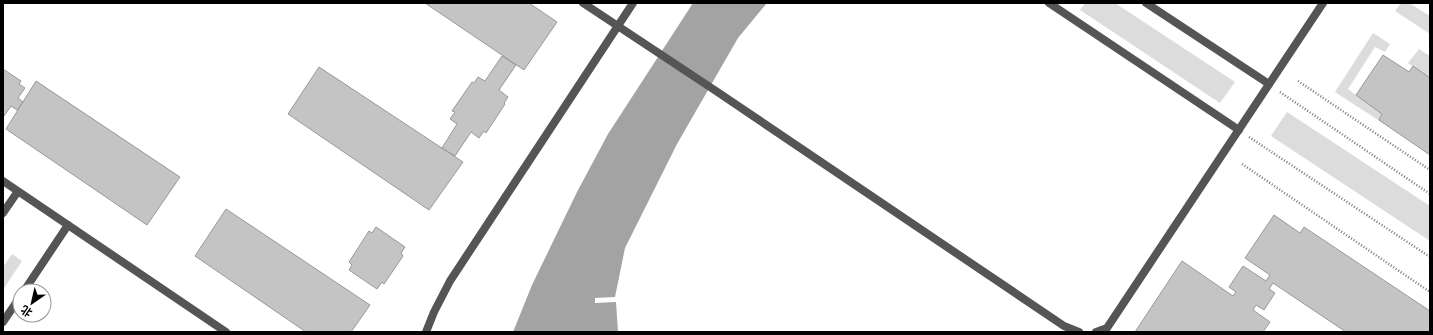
<svg xmlns="http://www.w3.org/2000/svg" width="1433" height="335" viewBox="0 0 1433 335" font-family="Karla,'Noto Sans SC',sans-serif">
<rect width="100%" height="100%" fill="#fff"/>
<g fill="#dcdcdc">
<path d="M1085 3H1115L1235 82 1220 103 1080 10Z"/>
<path d="M1401 3H1409L1430 16V34L1395 11Z"/>
<path d="M1373 33 1390 44 1385 52 1375 47 1348 89 1356 95 1383 55 1430 84V154L1335 92Z"/>
<path d="M1419 49 1430 56V78L1408 63Z"/>
<path d="M1287 112 1430 206V241L1271 136Z"/>
<path d="M12 254 22 261 3 290V267Z"/>
</g>
<path fill="#a3a3a3" d="M693 3H767L738 38 677 144 625 248 615 297 595 298V303L616 302 618 332H513L532 285 577 192 608 134Z"/>
<g fill="#c4c4c4" stroke="#999">
<path d="M425 3H529L557 22 524 70Z"/>
<path d="M1383 55 1409 72 1413 66 1430 78V155L1379 120 1382 114 1356 95Z"/>
<path d="M502 56 516 65 499 90 508 97 504 103 505 104 486 133 484 131 479 138 471 132 455 156 442 148 457 124 450 119 455 112 452 111 472 82 474 83 478 77 485 81Z"/>
<path d="M319 67 463 162 429 210 288 114Z"/>
<path d="M3 69 21 81 19 84 25 88 18 98 23 102 17 110 11 106 4 116 3 115Z"/>
<path d="M36 81 180 177 147 225 6 129Z"/>
<path d="M226 209 370 305 351 332H306L195 256Z"/>
<path d="M1274 215 1300 233 1304 227 1430 311V332H1346L1273 283 1269 289 1275 293 1264 310 1256 305 1253 310 1270 322 1263 332H1135L1182 261 1233 296 1236 292 1229 287 1243 266 1266 281 1270 275 1245 258Z"/>
<path d="M376 227 405 247 401 253 403 256 384 284 382 282 377 289 349 270 352 265 349 262 369 231 372 233Z"/>
</g>
<g fill="none" stroke-linecap="round" stroke-linejoin="round">
<g stroke="#777" stroke-width="2.5" stroke-dasharray="1 2" stroke-linecap="butt">
<path d="M1298 81 1430 170"/>
<path d="M1280 92 1430 194"/>
<path d="M1249 137 1430 257"/>
<path d="M1242 164 1430 292"/>
</g>
<g stroke="#555" stroke-width="8">
<path d="M583 3 716 91 1064 326 1079 332"/>
<path d="M1049 3 1239 130"/>
<path d="M1146 3 1269 84"/>
<path d="M3 181 226 332"/>
<path d="M3 213 16 194"/>
<path d="M24 291 68 225"/>
<path d="M3 322 20 297"/>
<path d="M426 332 434 312 450 281 633 3"/>
<path d="M1096 332 1107 328 1323 3"/>
</g>
</g>
<rect width="1433" height="335" fill="none" stroke="#000000" stroke-width="8"/>
<g transform="translate(32 303) rotate(214)"><circle r="19" fill="#ffffff" stroke="#999999"/>
<path d="M0-3L7 15L0 10L-7 15Z" fill="#000000"/>
<text y="-6" font-size="11" font-weight="bold" text-anchor="middle" fill="#000000">北</text>
</g>
</svg>
